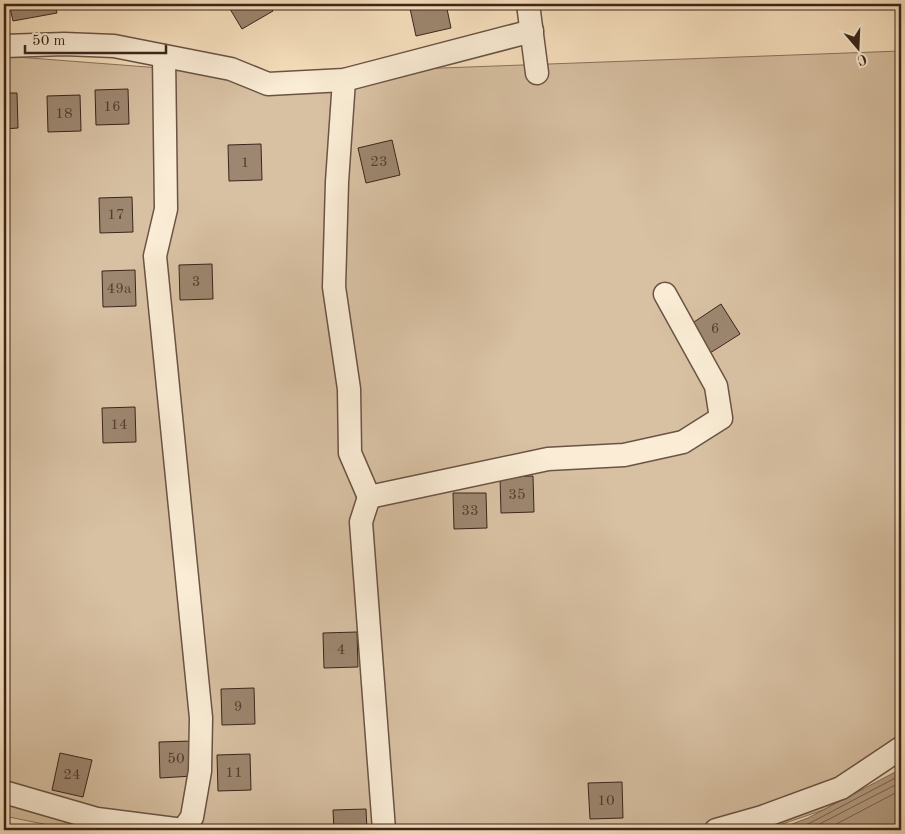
<svg xmlns="http://www.w3.org/2000/svg" width="905" height="834" viewBox="0 0 905 834" font-family="'Old Standard TT',serif">
<rect width="100%" height="100%" fill="#f8e1bf"/>
<filter id="stains"><feTurbulence type="fractalNoise" baseFrequency=".004" numOctaves="4"/><feColorMatrix values="0 0 0 0 .2 0 0 0 0 .09 0 0 0 0 .02 0 0 0 .5 -.17"/></filter>
<radialGradient id="worn" r=".72"><stop offset=".6" stop-color="#630" stop-opacity="0"/><stop offset="1" stop-color="#630" stop-opacity=".3"/></radialGradient>
<path fill="#d8c1a3" stroke="#89735f" d="M901 51V762L826 809 765 830H73L4 816V56L252 75Z"/>
<path fill="#b7a187" stroke="#856f5c" d="M901 769V830H776L808 818Z"/>
<g fill="none" stroke-linecap="round" stroke-linejoin="round">
<g stroke="#786351" stroke-width="1">
<path d="M790 830 810 823 901 775"/>
<path d="M808 830 901 782"/>
<path d="M825 830 901 790"/>
</g>
</g>
<g fill="#9d8770" stroke="#3a251b">
<path d="M9 4H55L57 13 13 21Z"/>
<path d="M227 4H269L273 11 242 29Z"/>
<path d="M409 4H446L451 28 416 36Z"/>
<path d="M128 89 129 124 96 125 95 90Z"/>
<path d="M4 93H17L18 128 4 129Z"/>
<path d="M80 95 81 131 48 132 47 96Z"/>
<path d="M392 140 400 175 366 183 358 148Z"/>
<path d="M261 144 262 180 229 181 228 145Z"/>
<path d="M132 197 133 232 100 233 99 198Z"/>
<path d="M212 264 213 299 180 300 179 265Z"/>
<path d="M135 270 136 306 103 307 102 271Z"/>
<path d="M721 304 740 334 710 353 691 324Z"/>
<path d="M135 407 136 442 103 443 102 408Z"/>
<path d="M533 476 534 512 501 513 500 477Z"/>
<path d="M453 493H486L487 528 454 529Z"/>
<path d="M357 632 358 667 324 668 323 633Z"/>
<path d="M254 688 255 724 222 725 221 689Z"/>
<path d="M192 741 193 776 160 778 159 742Z"/>
<path d="M60 753 92 760 83 797 52 790Z"/>
<path d="M250 754 251 790 218 791 217 755Z"/>
<path d="M622 782 623 818 590 819 588 783Z"/>
<path d="M366 809 367 830H334L333 810Z"/>
</g>
<g fill="none" stroke-linecap="round" stroke-linejoin="round">
<g stroke="#6a5444" stroke-width="25">
<g id="minor">
<path d="M528 4 537 73"/>
<path d="M4 46 64 44 114 46 231 69 268 84 344 80 532 31"/>
<path d="M344 80 337 182 334 287 349 389 350 453 369 497"/>
<path d="M4 792 97 819 183 830 192 817 200 771 201 718 155 256 166 209 164 56"/>
<path d="M384 830 361 522 369 497 548 459 624 455 683 442 721 418 716 386 665 294"/>
<path d="M716 830 762 817 841 788 901 748"/>
</g>
</g>
<use href="#minor" stroke="#faecd5" stroke-width="22"/>
</g>
<g text-anchor="middle" dominant-baseline="central" stroke-width="4.5" stroke-linejoin="round" paint-order="stroke">
<g font-size="15" fill="#533e30">
<text x="112" y="107">16</text>
<text x="64" y="114">18</text>
<text x="379" y="162">23</text>
<text x="245" y="163">1</text>
<text x="116" y="215">17</text>
<text x="196" y="282">3</text>
<text x="119" y="289">49а</text>
<text x="715" y="329">6</text>
<text x="119" y="425">14</text>
<text x="517" y="495">35</text>
<text x="470" y="511">33</text>
<text x="341" y="650">4</text>
<text x="238" y="707">9</text>
<text x="176" y="759">50</text>
<text x="234" y="773">11</text>
<text x="72" y="775">24</text>
<text x="606" y="801">10</text>
</g>
</g>
<rect width="905" height="834" fill="none" stroke="#f8e1bf" stroke-width="20"/>
<rect x="5" y="5" width="895" height="824" fill="none" stroke="#3a251b" stroke-width="2.5"/>
<rect x="10" y="10" width="885" height="814" fill="none" stroke="#3a251b"/>
<g transform="translate(858 48) rotate(161)" stroke="#faecd5" stroke-width="4" paint-order="stroke">
<path d="M0-4L9 19L0 12L-9 19Z" fill="#3a251b"/>
<text y="-8" font-size="14" font-weight="bold" text-anchor="middle" fill="#3a251b">С</text>
</g>
<path d="M25 45v8h141v-8" fill="none" stroke="#3a251b" stroke-width="2.5"/>
<text x="32" y="45" font-size="15" fill="#3a251b" stroke="#faecd5" stroke-width="4" paint-order="stroke">50 m</text>
<rect width="100%" height="100%" filter="url(#stains)"/>
<rect width="100%" height="100%" fill="url(#worn)"/>
</svg>
